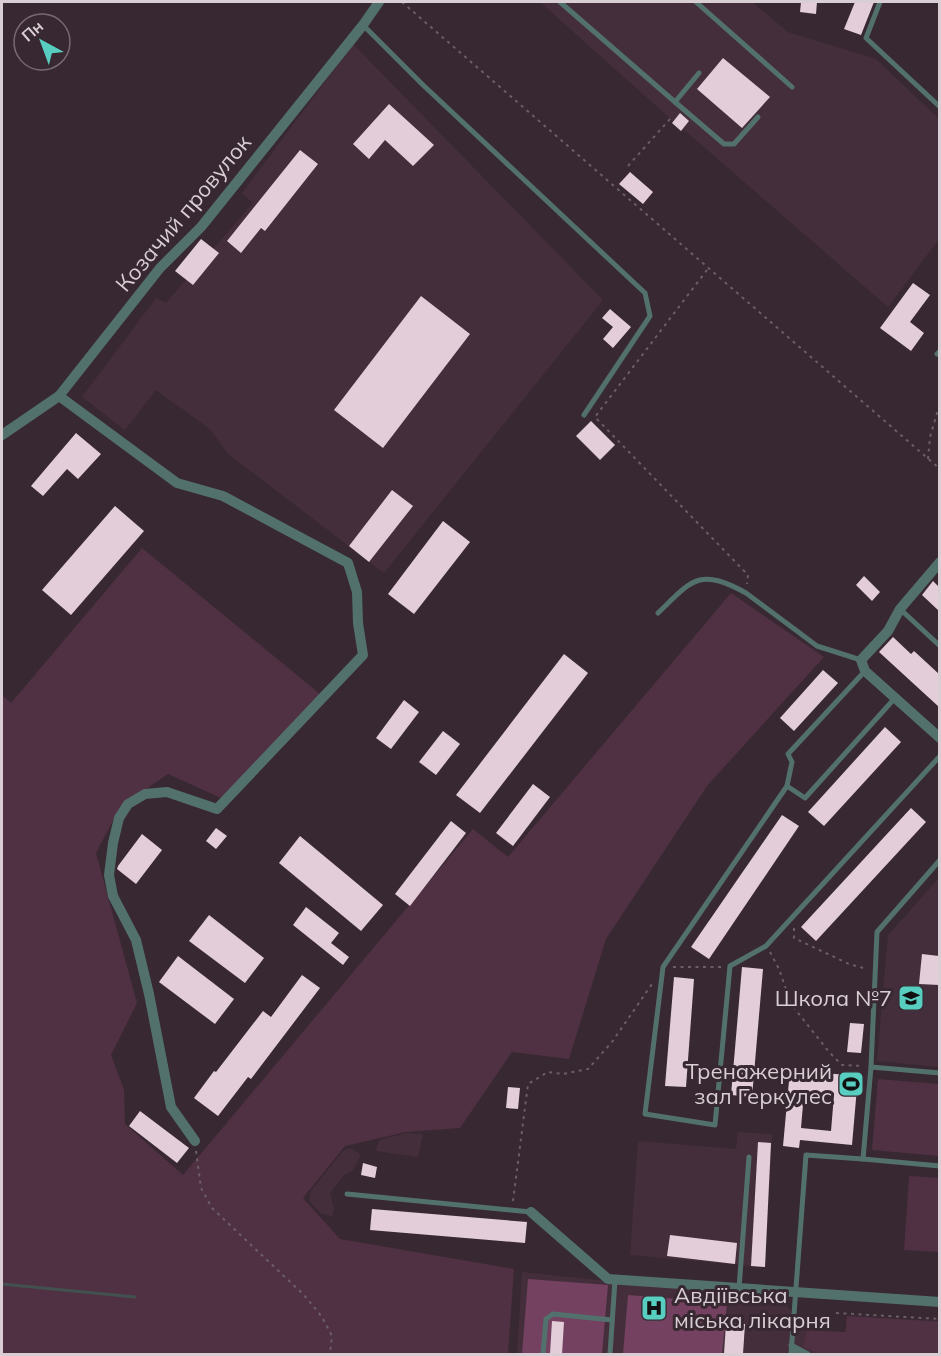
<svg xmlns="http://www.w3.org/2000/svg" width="941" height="1356" viewBox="0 0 941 1356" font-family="Mulish,sans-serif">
<rect width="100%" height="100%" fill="#382831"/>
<g fill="#442e3b">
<path d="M540 2H752L788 32 876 59 939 119V239L888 307 683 129 681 131 672 123 673 121Z"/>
<path d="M353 44 603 300 384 573 227 453 210 429 156 390 125 430 82 397 156 298 166 303 253 203 242 193Z"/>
<path d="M939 878V1067L877 1061 888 935Z"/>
<path d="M738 1132 772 1134 765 1267 630 1255 638 1141 736 1149Z"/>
<path d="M407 1133 423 1134 418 1157 376 1151 379 1140Z"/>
<path d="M350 1148 361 1154 353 1170 344 1175 330 1193 334 1208 332 1216 321 1214 309 1201 311 1191 343 1151Z"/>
<path d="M522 1272 784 1300 802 1330 845 1333 847 1316 939 1321V1354H517Z"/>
</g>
<g fill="#503143">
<path d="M142 548 320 694 221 798 168 774 120 807 96 853 137 1003 111 1055 124 1090 125 1124 183 1175 473 829 508 857 731 593 824 657 707 786 606 939 569 1059 512 1052 460 1128 406 1132 345 1146 303 1198 340 1239 514 1269 508 1354H2V695L11 703Z"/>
<path d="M878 1079 939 1084V1156L872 1150Z"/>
<path d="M909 1176 939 1178V1252L904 1250Z"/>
<path d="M847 1316 939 1322V1354H820L803 1347 807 1330 846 1332Z"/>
</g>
<g fill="#744260">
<path d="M528 1279 608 1285 602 1354H522Z"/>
<path d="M628 1295 727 1303 722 1354H623Z"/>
</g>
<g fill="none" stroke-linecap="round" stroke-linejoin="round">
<path stroke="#425150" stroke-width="3" d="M2 1284 135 1297"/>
</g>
<g fill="#e2cdd8" fill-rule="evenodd">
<path d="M801 2H817L816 14 800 12Z"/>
<path d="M855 2H874L861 35 844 29Z"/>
<path d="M723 58 770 97 742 128 697 89Z"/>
<path d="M389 104 434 145 413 166 385 140 369 159 353 144Z"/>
<path d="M680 113 689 121 681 131 672 123Z"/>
<path d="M300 150 318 164 265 231 261 228 241 253 227 241Z"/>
<path d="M630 172 653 192 643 204 619 184Z"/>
<path d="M201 239 219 253 193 285 175 271Z"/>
<path d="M913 283 930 295 910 322 924 333 911 351 880 328Z"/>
<path d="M421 296 470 334 383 448 334 410Z"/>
<path d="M610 309 631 327 613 348 603 339 613 327 602 318Z"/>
<path d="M591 421 615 445 600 460 576 436Z"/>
<path d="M76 433 101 454 78 479 67 469 43 496 31 486Z"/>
<path d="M392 490 413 506 369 562 349 546Z"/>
<path d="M115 506 144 531 71 615 42 590Z"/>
<path d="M443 521 470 542 414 614 388 594Z"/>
<path d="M864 576 880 592 872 601 856 585Z"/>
<path d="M933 581 939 587V611L922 595Z"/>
<path d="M893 637 911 654 914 651 939 674V707L879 652Z"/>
<path d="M564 654 588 673 480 813 456 795Z"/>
<path d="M823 670 838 683 794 731 780 718Z"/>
<path d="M404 700 419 712 391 749 376 738Z"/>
<path d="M885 727 901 742 824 826 808 812Z"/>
<path d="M443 731 460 744 436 775 419 762Z"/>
<path d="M533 784 550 797 513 846 496 833Z"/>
<path d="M911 808 926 822 816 941 801 927Z"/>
<path d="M782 815 799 826 709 959 691 947Z"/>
<path d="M451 821 466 833 410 906 395 894Z"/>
<path d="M216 828 227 836 216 849 206 841Z"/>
<path d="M142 834 162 850 136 884 117 869 118 866Z"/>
<path d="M300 836 383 905 361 931 279 863Z"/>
<path d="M306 907 339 933 331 943 349 957 343 965 293 925Z"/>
<path d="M209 915 264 958 245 983 189 941Z"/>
<path d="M922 954 939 956V985L919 984Z"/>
<path d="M178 956 234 999 215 1024 159 982Z"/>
<path d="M742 967 763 969 752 1097 731 1095Z"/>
<path d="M302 975 320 988 251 1079 248 1077 218 1116 194 1098 214 1071 216 1072 263 1011 271 1017Z"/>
<path d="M674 977 694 979 686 1087 665 1086Z"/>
<path d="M850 1023 864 1024 861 1053 847 1052Z"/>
<path d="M790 1070 858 1076 852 1145 800 1140 799 1148 783 1146ZM804 1093 834 1095 831 1131 801 1128Z"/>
<path d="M508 1087 520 1088 518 1109 506 1108Z"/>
<path d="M140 1111 189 1148 177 1163 129 1126Z"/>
<path d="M758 1142 771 1143 765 1267 751 1266Z"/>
<path d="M363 1163 377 1167 375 1178 361 1175Z"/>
<path d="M372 1209 527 1222 525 1243 370 1230Z"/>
<path d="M670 1235 737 1243 735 1264 667 1256Z"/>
<path d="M552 1321 564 1322 562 1354H550Z"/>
<path d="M726 1323 745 1324 743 1354H724Z"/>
</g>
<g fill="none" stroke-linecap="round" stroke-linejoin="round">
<g stroke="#6c5e66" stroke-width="2" stroke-dasharray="3 4.5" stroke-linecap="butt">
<path d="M402 2 940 469"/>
<path d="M628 166 670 119"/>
<path d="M707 270 595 417 748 575 747 584"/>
<path d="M928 459 930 437 940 403"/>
<path d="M794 928V938L849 964 867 969"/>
<path d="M770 952 779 969 791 1004 829 1052 842 1065 862 1066"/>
<path d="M673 967H721"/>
<path d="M196 1151 201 1188 212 1208 304 1295 322 1317 332 1336 330 1354"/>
<path d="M513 1201 528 1084 548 1072 563 1074 588 1069 612 1042 652 984"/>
<path d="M836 1313 940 1319"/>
</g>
<g stroke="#52716d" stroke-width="5">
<path d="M560 2 675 102 699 73"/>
<path d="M696 2 792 87"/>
<path d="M880 2 866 38 940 107"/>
<path d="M363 25 423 85 645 293 650 316 584 415"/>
<path d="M675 102 724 144H734L758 117"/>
<path d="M937 354 940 351"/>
<path d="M900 609 940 646"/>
<path d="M658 613C692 580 699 567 746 593L817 646 861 660"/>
<path d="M895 698 805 798 787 786 663 967 645 1114 715 1125 730 966 766 946 940 756"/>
<path d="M787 786 792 762 788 754 865 671"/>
<path d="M940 860 877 932 871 1067 863 1159 940 1166"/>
<path d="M871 1067 940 1073"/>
<path d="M347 1194 531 1212"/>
<path d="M739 1288 749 1157"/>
<path d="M543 1354 546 1319 553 1314 612 1320"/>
<path d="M610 1354 615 1280"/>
<path d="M791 1354 806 1155 863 1159"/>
<path d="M798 1354 791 1345 808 1354"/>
</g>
<g stroke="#52716d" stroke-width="10">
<path d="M59 396 177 483 223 496 348 563 357 592 358 623 363 655 217 809 167 792 145 794 128 804 119 818 113 843 109 875 113 896 136 940 149 994 171 1107 195 1141"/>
<path d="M2 435 59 396 160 268 201 227 363 25 379 2"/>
<path d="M940 562 900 609 888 631 861 660 865 671 940 738"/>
<path d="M531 1212 608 1279 940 1302"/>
</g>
</g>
<defs>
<g id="school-square" transform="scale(1.35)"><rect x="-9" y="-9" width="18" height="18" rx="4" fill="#58cec0" stroke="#382831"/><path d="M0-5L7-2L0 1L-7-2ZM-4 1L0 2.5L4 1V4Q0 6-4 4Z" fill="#111"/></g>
<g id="stadium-square" transform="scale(1.35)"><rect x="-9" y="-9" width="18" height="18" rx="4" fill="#58cec0" stroke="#382831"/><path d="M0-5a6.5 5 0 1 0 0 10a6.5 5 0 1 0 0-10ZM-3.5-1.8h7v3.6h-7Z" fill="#111"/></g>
<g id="hospital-square" transform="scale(1.35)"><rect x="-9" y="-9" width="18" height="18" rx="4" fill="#58cec0" stroke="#382831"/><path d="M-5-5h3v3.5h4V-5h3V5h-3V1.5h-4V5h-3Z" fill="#111"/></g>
</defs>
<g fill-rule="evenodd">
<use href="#school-square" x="911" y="998"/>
<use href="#stadium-square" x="851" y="1084"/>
<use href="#hospital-square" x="654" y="1308"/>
</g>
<g text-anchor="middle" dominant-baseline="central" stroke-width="6" stroke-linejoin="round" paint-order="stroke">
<g font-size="22" fill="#d8ced3" stroke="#382831">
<text transform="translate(183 213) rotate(-50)">Козачий провулок</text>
</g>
<g font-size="22" fill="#d8ced3" stroke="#382831" text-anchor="end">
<text x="892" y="998">Школа №7</text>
<text x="832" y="1071">Тренажерний<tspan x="832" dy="25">зал Геркулес</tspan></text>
<text x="674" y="1295" text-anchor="start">Авдіївська<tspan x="674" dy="25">міська лікарня</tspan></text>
</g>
</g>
<rect width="941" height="1356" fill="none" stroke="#d8ced3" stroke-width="6"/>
<g transform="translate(42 42) rotate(319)"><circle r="28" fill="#382831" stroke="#786a72" stroke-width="1.5"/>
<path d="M0-4.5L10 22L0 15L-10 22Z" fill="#58cec0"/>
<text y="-9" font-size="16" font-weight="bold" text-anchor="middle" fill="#d8ced3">Пн</text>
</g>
</svg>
